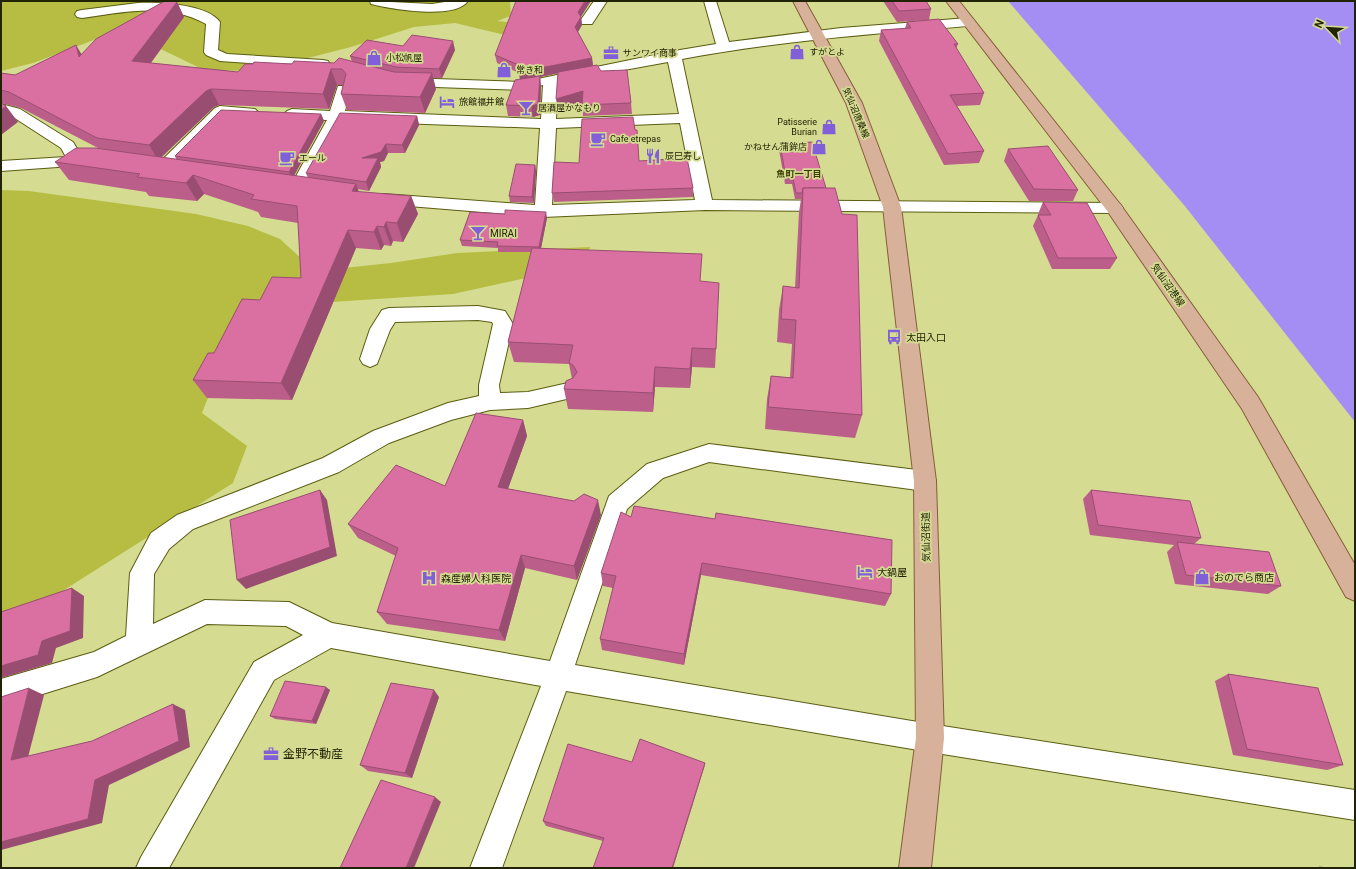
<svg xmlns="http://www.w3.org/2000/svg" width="1356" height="869" viewBox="0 0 1356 869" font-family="Roboto,'Noto Sans JP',sans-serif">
<rect width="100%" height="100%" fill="#d5dc92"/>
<g fill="#b6bd42">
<path d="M1 1H510L511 16 497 21 519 23 517 38 455 23 414 27 351 47 257 71 204 70 138 38 107 35 33 63 1 71Z"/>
<path d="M1 190 29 191 196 214 248 226 280 239 315 271 391 263 457 253 590 247 585 265 453 294 317 303 211 390 202 413 247 446 233 483 53 597 1 614Z"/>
</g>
<path fill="#a48ef3" d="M1008 1H1355V422L1184 205Z"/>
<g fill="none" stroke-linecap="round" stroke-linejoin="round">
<g stroke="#5a5d10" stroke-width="2">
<g id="minor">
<path d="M370 1 432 4 451 1H468C455 20 391 9 371 4Z"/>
<path d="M594 1H607L592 24H582L580 21Z"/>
<path d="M704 1H716L729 42 841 28 968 18 973 19 975 22 973 25 968 26C872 34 777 41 682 59L712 200 1114 203 1120 204 1123 208 1120 212 1114 213 705 210 543 217 384 204 378 203 375 199 378 195 384 194 535 205 540 128 342 121 304 191 298 192 292 191 290 187 327 120 292 119 287 117 284 114 287 111 292 109 330 111 338 86H348L350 89 345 111 541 119 543 85 523 90 405 86 400 85 398 82 400 79 405 78 523 82 674 51 716 44ZM668 62 679 114 556 119 558 82ZM680 123 695 200 552 205 556 128Z"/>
<path d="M138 3C159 2 207 4 220 22L218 50 227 54 323 60 328 61 330 64 328 67 323 68 220 61 206 55 204 52 206 24C167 2 124 12 82 18L77 17 75 14 77 11 82 10Z"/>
<path d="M1 104 20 109 73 142 81 155 92 157 94 160 92 163 86 165 1 171V161L66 157 61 148 10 115 1 114Z"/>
<path d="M220 106 255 109 258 112 255 115 224 116 170 170 164 172 158 170 156 167 158 164 215 108Z"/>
<path d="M478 306 505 311 513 324 499 385 500 393 528 392 568 383 575 385 579 391 575 397 528 408 490 410 451 420 389 443 339 472 193 529 169 549 154 574 153 624 205 600 289 602 332 623 550 661 609 496 647 464 709 444 925 471 933 474 936 481 933 488 925 491 709 462 663 478 627 509 575 665 930 724 1355 790V820L930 752 566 691 502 868H470L541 686 331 648 274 680 169 868H136L141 857 254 662 303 635 286 626 207 624 97 677 1 707V679L94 652 126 636 130 573 151 533 177 515 323 458 373 431 448 403 479 396V385L493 324 492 322 478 320 395 322 390 330 377 364 370 367 363 364 360 359 370 329 382 310 389 308Z"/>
</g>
</g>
<g stroke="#865e39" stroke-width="2">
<g id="major">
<path d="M793 1H805L862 103 901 207 936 481 944 738 931 868H899L916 738 914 481 883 207 846 103Z"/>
<path d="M946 1H959L1120 204 1258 397 1355 565V601L1346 597 1242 409 1108 212Z"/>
</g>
</g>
<use href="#minor" fill="#fff" fill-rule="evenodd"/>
<use href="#major" fill="#d7b199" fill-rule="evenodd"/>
</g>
<g fill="#bb5f8a">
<path d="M883 1H926L931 9 929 20 897 22Z"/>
<path d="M177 2 184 17 151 63 238 72 253 64 334 63 352 62 350 56 403 46 455 50 442 78H433L436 89 425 113 347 110 341 94 343 85H337L329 109 219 105 214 107 162 157 176 159 175 156 321 114 324 121 294 176 308 178 306 173 417 116 419 125 405 153H388L384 161 380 162 381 167 369 191 357 189 359 192 411 196 418 214 403 242 393 241 391 246 384 245 381 250 356 248 292 400 207 398 193 380 214 353 260 300 301 278 298 223 261 217 258 212 204 194 197 201 149 196 146 192 69 180 55 162 98 148 21 108 1 103V73L15 75 82 54Z"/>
<path d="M581 17 582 25 578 32 592 58 593 66 601 71 631 103 632 114 583 116 582 103 558 110V73L540 77 541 87 540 115 533 117 508 116 506 105 520 79 519 73 497 63 495 55Z"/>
<path d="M907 22 958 44 956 49 984 93 980 105 957 106 984 151 979 163 944 165 879 41 881 30 905 28Z"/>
<path d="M812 142 862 415 855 438 765 429 767 399 771 376 790 378 792 344 777 342 779 310 783 286 795 288 799 212 801 199H795L792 184H785L779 150 780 144Z"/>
<path d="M1008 149 1078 190 1073 201H1029L1004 161Z"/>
<path d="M639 161 693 188V197L554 202 552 193 579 163Z"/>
<path d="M535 165 536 171 534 203 510 202 509 196Z"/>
<path d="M1043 202 1117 258 1110 269H1052L1033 226 1038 215V214Z"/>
<path d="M547 218 541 248 701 281 716 349 715 368 692 367 690 388 655 387 653 412 568 409 564 389 572 379 569 364 514 362 508 342 531 252H498V248L462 246 460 240Z"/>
<path d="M523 420 527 436 508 489 601 515 577 580 525 568 505 641 387 624 377 612 396 556 358 538 348 524 445 486Z"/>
<path d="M1091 490 1201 538 1194 544 1281 586 1268 594 1175 584 1167 552 1174 545 1090 535 1083 499Z"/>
<path d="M631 517 891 594 885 606 701 575 684 665 602 650 600 639 613 588 603 586 601 573Z"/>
<path d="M1228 674 1343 765 1327 770 1233 755 1215 681Z"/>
<path d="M330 690 316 724 275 719 270 716Z"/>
<path d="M439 697 412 778 368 771 360 765Z"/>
<path d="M632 762 705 763 704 768 603 841 546 826 543 821Z"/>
</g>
<g fill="#994e71">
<path d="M585 1H591L579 20 578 12Z"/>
<path d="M177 2 184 17 141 76 132 61Z"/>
<path d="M581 17 582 25 576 35 575 27Z"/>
<path d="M453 41 455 50 442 78 439 69Z"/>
<path d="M76 45 85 60 79 57Z"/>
<path d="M592 58 593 66 540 77 541 87 540 115 533 117 531 106 520 80 519 72Z"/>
<path d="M331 69 337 85 329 109 323 94Z"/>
<path d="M432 73 436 89 425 113 420 97Z"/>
<path d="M211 89 219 105 214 107 158 160 149 145 206 91Z"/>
<path d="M583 91 584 102 558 110 556 99Z"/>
<path d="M6 106 18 122 1 135V110Z"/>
<path d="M321 114 324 121 292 179 289 172Z"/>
<path d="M417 116 419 125 405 153 402 145Z"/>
<path d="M386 144 388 153 384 161 380 162 381 167 369 191 366 182 362 158Z"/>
<path d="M535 165 536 171 534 203 532 197Z"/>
<path d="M193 175 204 194 197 201 186 183Z"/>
<path d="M356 184 363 203 352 191Z"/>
<path d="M411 196 418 214 403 242 397 223Z"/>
<path d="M546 212 547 218 540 253 539 247Z"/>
<path d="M386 222 393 241 391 246 384 227Z"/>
<path d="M377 226 384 245 381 250 374 232Z"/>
<path d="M348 230 356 248 292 400 281 383Z"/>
<path d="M692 348V367L690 388V369Z"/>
<path d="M655 367V387L653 412V393Z"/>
<path d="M523 420 527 436 503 502 498 487Z"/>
<path d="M320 490 327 500 337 556 246 589 237 580Z"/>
<path d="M598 500 601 515 577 580 574 566Z"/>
<path d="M521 555 525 568 505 641 499 630Z"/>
<path d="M702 563 701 575 684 665V654Z"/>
<path d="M72 588 84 596 83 638 56 648 52 663 1 678V666L42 641Z"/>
<path d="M326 687 330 690 316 724 312 721Z"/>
<path d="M29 688 44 695 26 765 11 760Z"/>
<path d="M434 690 439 697 412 778 405 773Z"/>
<path d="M173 704 185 710 190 747 109 785 102 823 1 850V842L95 780Z"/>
<path d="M705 763 704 768 673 868H672Z"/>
<path d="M435 797 441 802 414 868H406Z"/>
</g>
<g fill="#da6fa1" stroke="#994e71">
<path d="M165 1H173L177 2 132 61 238 72 245 64H253L254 62 292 64 294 61 334 63 339 58 394 72 432 73 420 97 341 94 346 74 342 69H331L323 94 211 89 206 91 149 145 97 138 9 92 1 90V73L15 75 76 45 79 57 96 39Z"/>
<path d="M516 1H585L578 12 581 17 575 27 592 58 519 72 521 66 495 55Z"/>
<path d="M892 1H926L931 9 899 11Z"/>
<path d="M939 19 958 44H954L984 93 950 95 984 151 948 154 881 30 911 28 907 22Z"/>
<path d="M412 35 453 41 439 69 396 67 350 56 367 40 403 46Z"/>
<path d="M597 65 601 71 627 70 631 103 582 105 583 91 556 99 558 72Z"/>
<path d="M540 76 538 104 531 106 506 105 515 80Z"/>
<path d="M1 103 6 106 1 110Z"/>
<path d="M221 110 321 114 289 172 175 156Z"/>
<path d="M340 113 417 116 402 145 386 144 381 152 362 158H378L366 182 306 173Z"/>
<path d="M633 117 635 130H637L639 161 687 158 693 188 552 193 554 162 579 163 582 119Z"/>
<path d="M812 142 826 188H803L802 193H796L793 178H786L780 144Z"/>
<path d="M1048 146 1078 190 1034 189 1008 149Z"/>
<path d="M76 148H95L356 184 352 191 411 196 397 223 386 222 384 227 377 226 374 232 348 230 281 383 193 380 208 353H214L242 299 260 300 272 277 301 278 297 206 251 199 254 195 193 175 186 183 137 177 140 174 55 162Z"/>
<path d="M516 164 535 165 532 197 509 196Z"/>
<path d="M803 188H835L842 214 857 215 862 415 768 407 771 376 793 378 796 320 781 319 783 286 799 288Z"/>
<path d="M1043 202 1087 203 1117 258H1058L1038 215H1051Z"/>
<path d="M505 210 546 212 539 247 497 246 498 242 460 240 470 212 505 214Z"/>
<path d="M532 248 702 254 700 281 719 283 716 349 692 348 690 369 655 367 653 393 564 389 566 381 573 378 577 372 573 365 569 363 573 345 508 342Z"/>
<path d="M476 413 523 420 498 487 574 501 584 494 598 500 574 566 521 555 499 630 377 612 398 548 348 524 396 465 445 486Z"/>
<path d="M320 490 330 547 237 580 230 520Z"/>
<path d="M1091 490 1190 501 1201 538 1098 525Z"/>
<path d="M634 506 715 519 716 513 892 540 891 594 702 563 684 654 600 639 616 576 601 573 621 512 631 517Z"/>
<path d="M1177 542 1269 552 1281 586 1186 575Z"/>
<path d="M72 588 70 631 42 641 38 655 1 666V612Z"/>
<path d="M1228 674 1318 688 1343 765 1247 749Z"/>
<path d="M285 681 326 687 312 721 270 716Z"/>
<path d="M391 683 434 690 405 773 360 765Z"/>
<path d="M29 688 11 760 92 741 173 704 179 741 95 780 88 819 1 842V697Z"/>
<path d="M640 739 705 763 672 868H593L604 838 543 821 568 744 632 762Z"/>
<path d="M381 780 435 797 406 868H340Z"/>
<path d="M1319 867 1328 868H1320Z"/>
</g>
<defs>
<g id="shop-bare" transform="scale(1.2)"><path d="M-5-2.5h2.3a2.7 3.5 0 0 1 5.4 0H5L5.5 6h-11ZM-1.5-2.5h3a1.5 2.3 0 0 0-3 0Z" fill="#805fd9" stroke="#d5dc92" stroke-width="2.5" paint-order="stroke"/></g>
<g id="office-bare" transform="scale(1.2)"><path d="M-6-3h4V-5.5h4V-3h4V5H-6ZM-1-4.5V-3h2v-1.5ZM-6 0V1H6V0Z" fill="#805fd9" stroke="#d5dc92" stroke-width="2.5" paint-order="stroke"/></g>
<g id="hotel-bare" transform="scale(1.2)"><path d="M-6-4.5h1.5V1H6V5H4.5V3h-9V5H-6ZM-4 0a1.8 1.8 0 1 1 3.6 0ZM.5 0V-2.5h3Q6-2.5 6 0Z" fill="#805fd9" stroke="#d5dc92" stroke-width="2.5" paint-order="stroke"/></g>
<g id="bar-bare" transform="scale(1.2)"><path d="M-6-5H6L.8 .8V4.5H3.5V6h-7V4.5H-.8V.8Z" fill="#805fd9" stroke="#d5dc92" stroke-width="2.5" paint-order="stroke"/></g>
<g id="cafe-bare" transform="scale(1.2)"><path d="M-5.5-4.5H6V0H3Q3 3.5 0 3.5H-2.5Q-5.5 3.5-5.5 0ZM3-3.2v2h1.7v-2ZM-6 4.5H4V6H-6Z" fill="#805fd9" stroke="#d5dc92" stroke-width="2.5" paint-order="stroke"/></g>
<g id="restaurant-bare" transform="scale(1.2)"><path d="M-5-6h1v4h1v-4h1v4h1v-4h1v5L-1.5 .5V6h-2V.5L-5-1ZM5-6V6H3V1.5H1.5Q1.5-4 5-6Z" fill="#805fd9" stroke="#d5dc92" stroke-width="2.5" paint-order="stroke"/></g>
<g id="bus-bare" transform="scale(1.2)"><path d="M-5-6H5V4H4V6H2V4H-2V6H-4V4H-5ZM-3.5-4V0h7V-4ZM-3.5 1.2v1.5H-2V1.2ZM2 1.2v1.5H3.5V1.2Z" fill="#805fd9" stroke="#d5dc92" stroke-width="2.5" paint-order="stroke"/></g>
<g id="hospital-bare" transform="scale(1.2)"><path d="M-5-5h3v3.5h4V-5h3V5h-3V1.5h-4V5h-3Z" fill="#805fd9" stroke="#d5dc92" stroke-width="2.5" paint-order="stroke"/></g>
</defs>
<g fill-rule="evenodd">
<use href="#shop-bare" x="797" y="52"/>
<use href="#office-bare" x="611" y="53"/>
<use href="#shop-bare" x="374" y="58"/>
<use href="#shop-bare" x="504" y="70"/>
<use href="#hotel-bare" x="447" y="102"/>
<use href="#bar-bare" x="526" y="108"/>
<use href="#shop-bare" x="829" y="127"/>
<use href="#cafe-bare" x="598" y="139"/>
<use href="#shop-bare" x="819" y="147"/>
<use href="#restaurant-bare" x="653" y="156"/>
<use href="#cafe-bare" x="287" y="158"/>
<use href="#bar-bare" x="478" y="233"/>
<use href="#bus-bare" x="894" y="337"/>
<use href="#hotel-bare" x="865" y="572"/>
<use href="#shop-bare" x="1202" y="577"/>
<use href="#hospital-bare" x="429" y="578"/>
<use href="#office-bare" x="271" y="754"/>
</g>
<g text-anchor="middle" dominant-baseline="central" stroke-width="3.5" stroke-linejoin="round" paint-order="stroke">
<g font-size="9" fill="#212305" stroke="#d5dc92" text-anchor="start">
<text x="809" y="52">すがとよ</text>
<text x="623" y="53">サンワイ商事</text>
<text x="386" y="58">小松帆屋</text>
<text x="516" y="70">常き和</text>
<text x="459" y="102">旅館福井館</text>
<text x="538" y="108">居酒屋かなもり</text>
<text x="817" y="122" text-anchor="end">Patisserie<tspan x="817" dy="10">Burian</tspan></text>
<text x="610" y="139">Cafe etrepas</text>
<text x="807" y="147" text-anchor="end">かねせん蒲鉾店</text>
<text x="665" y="156">辰巳寿し</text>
<text x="299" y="158">エール</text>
</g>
<g font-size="9" fill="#212305" stroke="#d5dc92">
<text transform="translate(856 113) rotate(67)">気仙沼唐桑線</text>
</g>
<g font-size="9" font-weight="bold" fill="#393b00" stroke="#d5dc92">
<text x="799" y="174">魚町一丁目</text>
</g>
<g font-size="10" fill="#212305" stroke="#d5dc92" text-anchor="start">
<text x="490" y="233">MIRAI</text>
<text x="906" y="337">太田入口</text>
<text x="877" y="572">大鍋屋</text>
<text x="1214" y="577">おのでら商店</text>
<text x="441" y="578">森産婦人科医院</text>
</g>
<g font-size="10" fill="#212305" stroke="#d5dc92">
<text transform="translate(1168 285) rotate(55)">気仙沼港線</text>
<text transform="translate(926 537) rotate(-91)">気仙沼街道</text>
</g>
<g font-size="12" fill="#212305" stroke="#d5dc92" text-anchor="start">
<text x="283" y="754">金野不動産</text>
</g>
</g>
<rect width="1356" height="869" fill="none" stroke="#212305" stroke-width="4"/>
<g transform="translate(1328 28) rotate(295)" stroke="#d5dc92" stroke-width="3" paint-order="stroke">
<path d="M0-3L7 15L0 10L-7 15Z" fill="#212305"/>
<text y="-6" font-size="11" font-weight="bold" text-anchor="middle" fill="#212305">N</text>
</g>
</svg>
